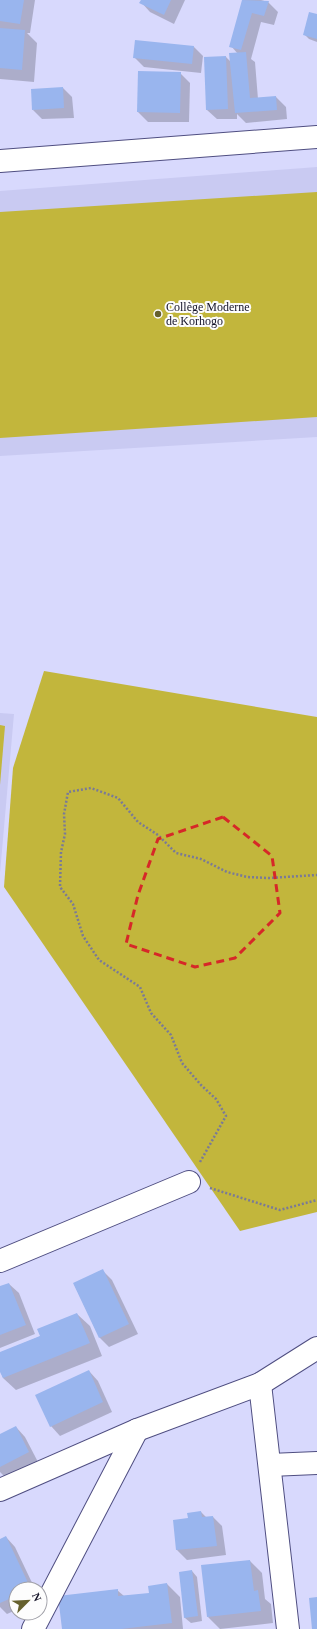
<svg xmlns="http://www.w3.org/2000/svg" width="317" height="1629" viewBox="0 0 317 1629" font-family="'Times New Roman',serif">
<rect width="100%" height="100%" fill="#d8d9fd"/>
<g fill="#c9caf2">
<path d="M317 167V437L0 456V191Z"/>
<path d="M0 713 14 714 0 873Z"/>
</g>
<g fill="#c2b63c">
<path d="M317 192V417L0 438V212Z"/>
<path d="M44 671 317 717V1212L240 1231 4 887 13 768Z"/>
<path d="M0 725 5 726 0 785Z"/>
</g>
<g fill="#0003">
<path d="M0 0H35L30 33H27L37 43 34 82 0 79Z"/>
<path d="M142 0H185L174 24 150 12 141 2Z"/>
<path d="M243 0H261L268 2 278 12 274 25 261 22 251 59 255 62 258 99 276 97 286 107 287 119 246 123 237 114V119H217L207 110 226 57 231 62 238 54 231 46Z"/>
<path d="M317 15V42L309 39 304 34Z"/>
<path d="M194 47 203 56 201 73 144 67 134 57Z"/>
<path d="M180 73 190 83 189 122H148L138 112Z"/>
<path d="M63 88 72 97 74 118 42 119 33 110Z"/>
<path d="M102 1270 112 1280 138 1334 109 1347 100 1338 74 1284Z"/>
<path d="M9 1284 19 1293 35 1334 0 1348V1287Z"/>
<path d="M77 1314 90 1326 102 1356 16 1390 3 1378 0 1369V1353L41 1336Z"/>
<path d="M89 1371 98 1381 112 1412 60 1436 51 1426Z"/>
<path d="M16 1427 25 1437 38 1462 6 1478 0 1472V1435Z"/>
<path d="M201 1512 206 1517H213L222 1526 226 1555 187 1560 177 1550 174 1521 189 1519Z"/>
<path d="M6 1537 15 1547 35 1589H16V1610L7 1614 0 1607V1540Z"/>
<path d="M250 1561 262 1573 265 1599 271 1604 273 1623 220 1629 208 1617Z"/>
<path d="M192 1571 197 1577 202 1621 191 1623 185 1618Z"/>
<path d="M167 1584 180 1597 183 1629H63L117 1590 124 1596 150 1594Z"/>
</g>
<g fill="#99b5ee">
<path d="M0 0H24L20 24 0 21Z"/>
<path d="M141 0H171L164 15 139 3Z"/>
<path d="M242 0 269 1 264 16 252 13 241 50 229 47Z"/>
<path d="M309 12 317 14V39L303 35Z"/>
<path d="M0 28 25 30 22 70 0 68Z"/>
<path d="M135 40 194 46 192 64 133 58Z"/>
<path d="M246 52 250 98 276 96 277 110 235 113 229 53Z"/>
<path d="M226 56 228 109 206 110 204 57Z"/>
<path d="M138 71 181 72 180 113 137 112Z"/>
<path d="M63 87 64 108 32 110 31 89Z"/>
<path d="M103 1269 129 1324 99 1338 73 1283Z"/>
<path d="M9 1283 26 1325 0 1335V1286Z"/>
<path d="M77 1313 90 1343 3 1378 0 1372V1352L40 1336 37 1329Z"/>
<path d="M89 1370 103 1402 50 1427 35 1395Z"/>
<path d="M16 1426 29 1452 0 1467V1434Z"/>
<path d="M201 1511 202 1517 213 1516 217 1546 176 1550 173 1520 188 1518 187 1513Z"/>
<path d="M6 1536 31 1589H16V1596L0 1603V1539Z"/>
<path d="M250 1560 254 1591 258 1590 261 1611 207 1617 201 1565Z"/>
<path d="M192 1570 198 1616 184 1618 179 1572Z"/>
<path d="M167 1583 172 1623 121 1629H62L58 1596 118 1589V1596L149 1593 148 1586Z"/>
<path d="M317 1597V1629H312L309 1598Z"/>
</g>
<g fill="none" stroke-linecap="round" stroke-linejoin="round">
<g stroke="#4f4e81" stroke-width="24">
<g id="street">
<path d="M0 161 317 137"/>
<path d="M0 1261 189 1182"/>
<path d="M260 1384 288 1629"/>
<path d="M270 1465 317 1463"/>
<path d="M0 1490 137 1430 260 1384 317 1348"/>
<path d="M33 1629 137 1430"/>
</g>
</g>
<g stroke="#7a7a97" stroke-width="2.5" stroke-dasharray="2 2" stroke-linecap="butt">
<path d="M200 1162 226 1116 216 1099 201 1085 182 1063 171 1035 151 1013 140 987 99 960 83 936 73 904 60 887 61 852 65 834 64 814 68 792 91 788 118 798 138 822 158 835 176 853 201 859 227 872 247 877 268 878 317 875"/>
<path d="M210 1188 280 1210 317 1200"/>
</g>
<use href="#street" stroke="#fff" stroke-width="22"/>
</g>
<path fill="none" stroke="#d62828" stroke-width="3" stroke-dasharray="8 5" stroke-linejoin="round" d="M223 817 272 856 280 913 235 958 195 967 126 944 138 895 158 839Z"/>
<circle fill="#66612e" stroke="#fdfdfd" stroke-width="1.5" cx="158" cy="314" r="4"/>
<g text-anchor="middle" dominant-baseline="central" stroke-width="4" stroke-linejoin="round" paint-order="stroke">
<g font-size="12" fill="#131227" stroke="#fdfdfd" text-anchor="start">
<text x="166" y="307">Collège Moderne<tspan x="166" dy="14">de Korhogo</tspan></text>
</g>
</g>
<g transform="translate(28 1601) rotate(66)"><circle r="19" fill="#fdfdfd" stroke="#9f9fa7"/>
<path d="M0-3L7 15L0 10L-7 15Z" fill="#66612e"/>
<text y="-6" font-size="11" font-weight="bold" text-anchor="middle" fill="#131227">N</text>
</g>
</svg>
